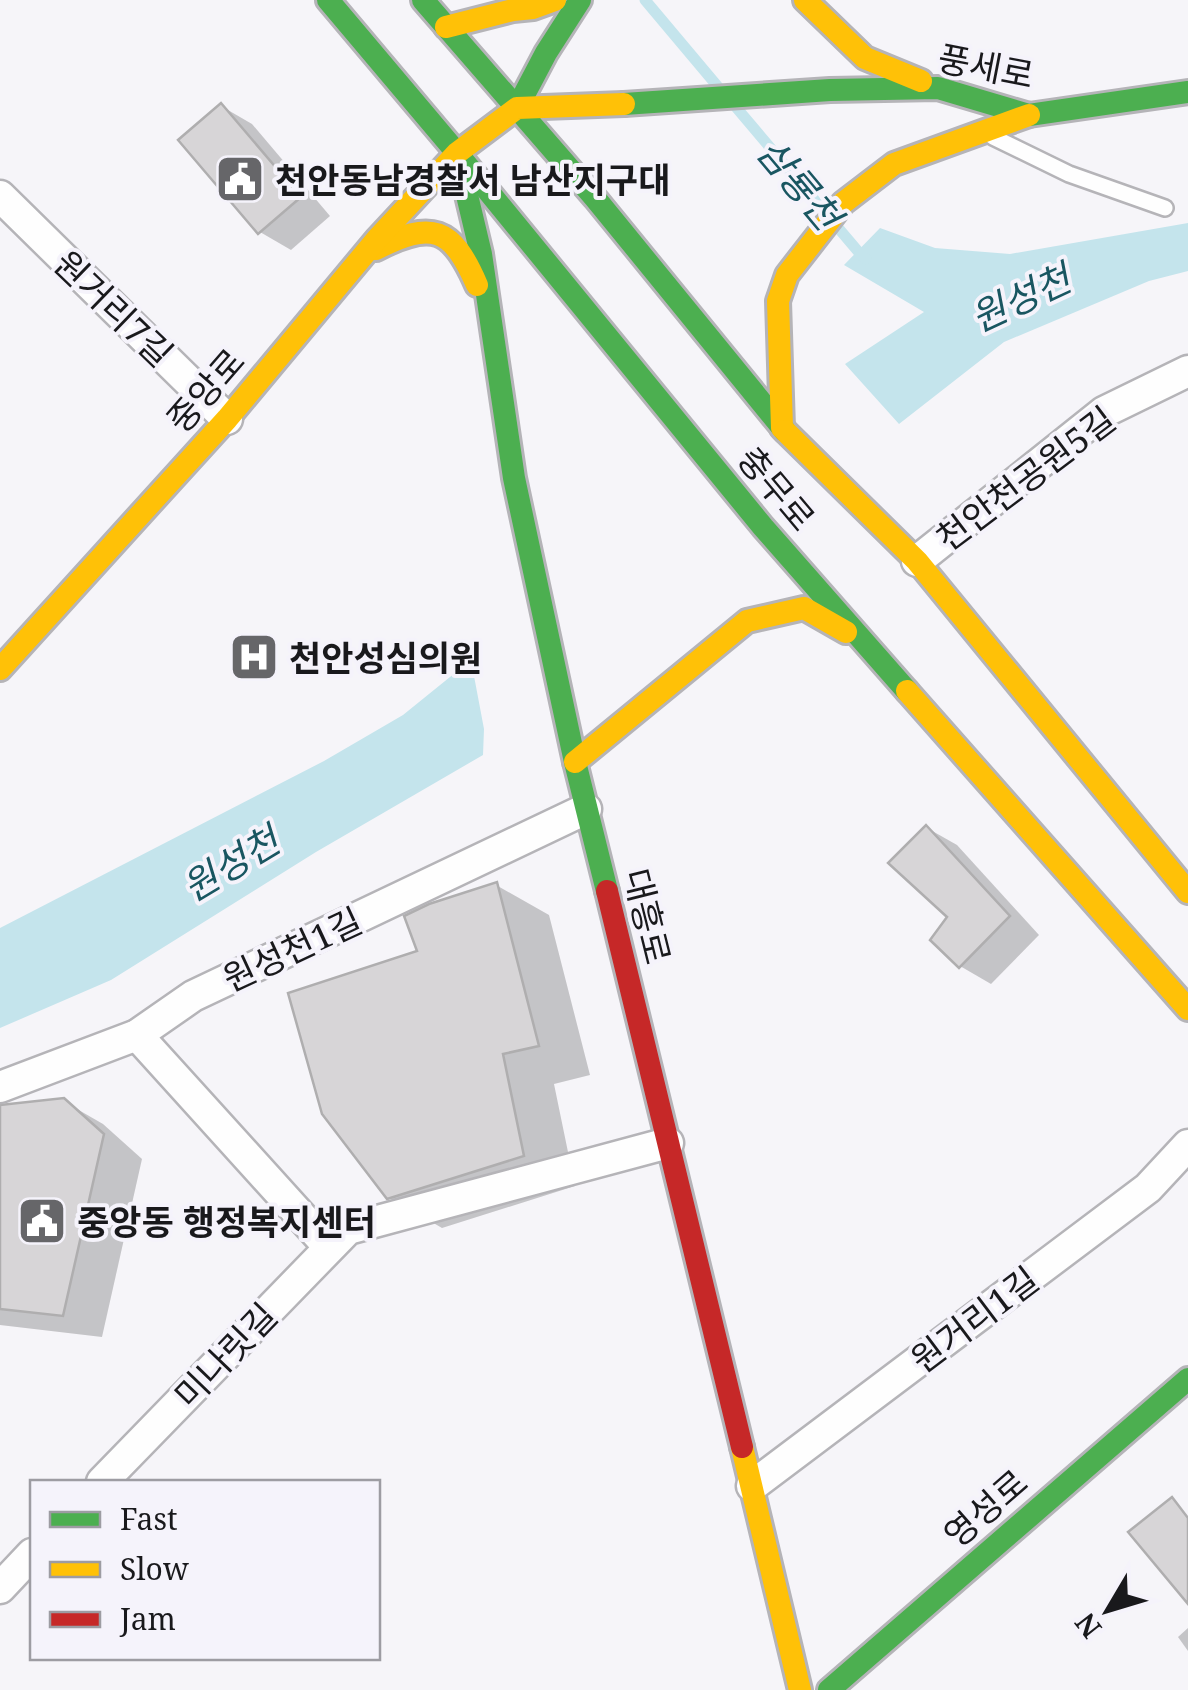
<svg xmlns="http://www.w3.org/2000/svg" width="1188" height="1690" viewBox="0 0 1188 1690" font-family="'Noto Serif','Noto Sans KR',serif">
<rect width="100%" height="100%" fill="#f6f5f9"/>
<g fill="#c4e4ec">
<path d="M1188 223V271L1149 281 1004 342 899 424 845 364 924 312 844 265 880 228 935 248 1010 254Z"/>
<path d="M471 660 484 729 483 755 316 852 111 980 0 1028V928L324 761 403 715Z"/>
</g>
<g fill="#0003">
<path d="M221 106 252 124 330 216 291 250 260 232 181 141Z"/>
<path d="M927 828 957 845 1039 935 991 984 960 966Z"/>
<path d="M496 885 549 915 590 1075 554 1084 575 1186 442 1228 389 1197 421 953Z"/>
<path d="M63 1101 103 1124 142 1159 102 1337 0 1325V1107Z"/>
<path d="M1188 1628V1651L1178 1637Z"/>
</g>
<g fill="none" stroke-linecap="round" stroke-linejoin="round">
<g stroke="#c4e4ec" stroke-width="11">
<path d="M645 0 719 88"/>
<path d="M735 106 862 256 866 259"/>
</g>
</g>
<g fill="#d7d5d7" stroke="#afaeaf" stroke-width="2.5">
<path d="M221 103 301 197 258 234 178 140Z"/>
<path d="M926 825 1010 916 959 968 930 940 947 917 888 863Z"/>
<path d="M497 882 539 1046 503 1054 524 1156 387 1199 322 1114 288 993 417 951 404 916 429 904Z"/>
<path d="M64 1098 104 1134 63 1316 0 1309V1105Z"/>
<path d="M1172 1497 1188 1518V1604L1128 1532Z"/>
</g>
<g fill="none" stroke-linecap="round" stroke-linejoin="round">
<g stroke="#b5b4b8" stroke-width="20">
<path id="lane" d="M993 137 1069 174 1165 208"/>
</g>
<g stroke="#b5b4b8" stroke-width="35">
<g id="street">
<path d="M0 196 227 419"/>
<path d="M917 561 1104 412 1188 371"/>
<path d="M137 1035 329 1247"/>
<path d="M0 1087 137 1035 193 996 586 809"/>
<path d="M102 1482 348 1229 668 1143"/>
<path d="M752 1486 1148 1188 1188 1145"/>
<path d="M0 1588 32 1554"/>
</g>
</g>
<g stroke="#b5b4b8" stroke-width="28">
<g id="fast">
<path d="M328 0 457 153 763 527 907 691"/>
<path d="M423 0 595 198 785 431"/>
<path d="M624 104 830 90 938 88 1029 115 1188 92"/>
<path d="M517 108 546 53 580 0"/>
<path d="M457 153 481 254 514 478 575 762 607 891"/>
<path d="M829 1690 1188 1379"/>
</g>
</g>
<g stroke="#b5b4b8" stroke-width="28">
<g id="slow">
<path d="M805 0 865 58 921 81"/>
<path d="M446 27 513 10 533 8 555 0"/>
<path d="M376 249C432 220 452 227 477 285"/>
<path d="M782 428 778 301 787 275 843 203 894 164 1029 115"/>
<path d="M785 431 917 561 1188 892"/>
<path d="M0 669 227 419 377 239 457 153 517 108 624 104"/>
<path d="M907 691 1188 1009"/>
<path d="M575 762 747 621 804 608 846 632"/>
<path d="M742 1447 800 1690"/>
</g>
</g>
<g stroke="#b5b4b8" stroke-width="28">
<path id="jam" d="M607 891 742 1447"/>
</g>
<use href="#lane" stroke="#fefefe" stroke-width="15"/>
<use href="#street" stroke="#fefefe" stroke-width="30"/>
<use href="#fast" stroke="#4caf50" stroke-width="22"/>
<use href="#slow" stroke="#ffc107" stroke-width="22"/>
<use href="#jam" stroke="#c62828" stroke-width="22"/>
</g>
<defs>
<g id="civic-square" transform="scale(2.5)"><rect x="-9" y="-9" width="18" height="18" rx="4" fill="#666669" stroke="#f5f3fb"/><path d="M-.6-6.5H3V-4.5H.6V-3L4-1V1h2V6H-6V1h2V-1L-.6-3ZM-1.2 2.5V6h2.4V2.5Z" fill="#fff"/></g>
<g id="hospital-square" transform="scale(2.5)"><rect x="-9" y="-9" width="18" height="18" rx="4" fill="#666669" stroke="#f5f3fb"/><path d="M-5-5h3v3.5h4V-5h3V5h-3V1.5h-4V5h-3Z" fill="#fff"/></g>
</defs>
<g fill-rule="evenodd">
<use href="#civic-square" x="240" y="179"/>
<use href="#hospital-square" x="254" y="657"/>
<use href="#civic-square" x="42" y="1221"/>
</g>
<g text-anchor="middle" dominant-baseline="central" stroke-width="8" stroke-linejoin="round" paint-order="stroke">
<g font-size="35" fill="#19191c" stroke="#f5f3fb">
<text transform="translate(986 66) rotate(11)">풍세로</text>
<text transform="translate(114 308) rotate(44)">원거리7길</text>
<text transform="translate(205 390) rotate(-49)">중앙로</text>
<text transform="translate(1025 478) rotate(-37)">천안천공원5길</text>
<text transform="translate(777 488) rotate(50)">충무로</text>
<text transform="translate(648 916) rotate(76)">대흥로</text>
<text transform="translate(292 949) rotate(-25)">원성천1길</text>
<text transform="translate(974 1319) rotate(-37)">원거리1길</text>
<text transform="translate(225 1355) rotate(-46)">미나릿길</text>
<text transform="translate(985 1508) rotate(-41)">영성로</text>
</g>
<g font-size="35" font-weight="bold" fill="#19191c" stroke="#f5f3fb" text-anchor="start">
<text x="275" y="179">천안동남경찰서 남산지구대</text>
<text x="289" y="657">천안성심의원</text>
<text x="77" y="1221">중앙동 행정복지센터</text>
</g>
<g font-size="38" font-style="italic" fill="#195661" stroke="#f5f3fb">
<text transform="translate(800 183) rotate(50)">삼룡천</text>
<text transform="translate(1020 297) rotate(-25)">원성천</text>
<text transform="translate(230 863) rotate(-31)">원성천</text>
</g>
</g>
<rect x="30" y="1480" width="350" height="180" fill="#f5f3fb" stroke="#9d9ca2" stroke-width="2.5"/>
<rect x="50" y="1512" width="50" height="15" fill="#4caf50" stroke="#9d9ca2" stroke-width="2.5"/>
<text x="120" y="1530" font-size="30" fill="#19191c">Fast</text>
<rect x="50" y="1562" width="50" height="15" fill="#ffc107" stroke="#9d9ca2" stroke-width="2.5"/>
<text x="120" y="1580" font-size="30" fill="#19191c">Slow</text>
<rect x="50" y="1612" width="50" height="15" fill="#c62828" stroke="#9d9ca2" stroke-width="2.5"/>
<text x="120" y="1630" font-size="30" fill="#19191c">Jam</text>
<g transform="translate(1108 1610) rotate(232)" stroke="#f5f3fb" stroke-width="8" paint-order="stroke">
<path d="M0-8L18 38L0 25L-18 38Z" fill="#19191c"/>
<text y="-15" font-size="28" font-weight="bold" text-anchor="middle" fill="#19191c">N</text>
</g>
</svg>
